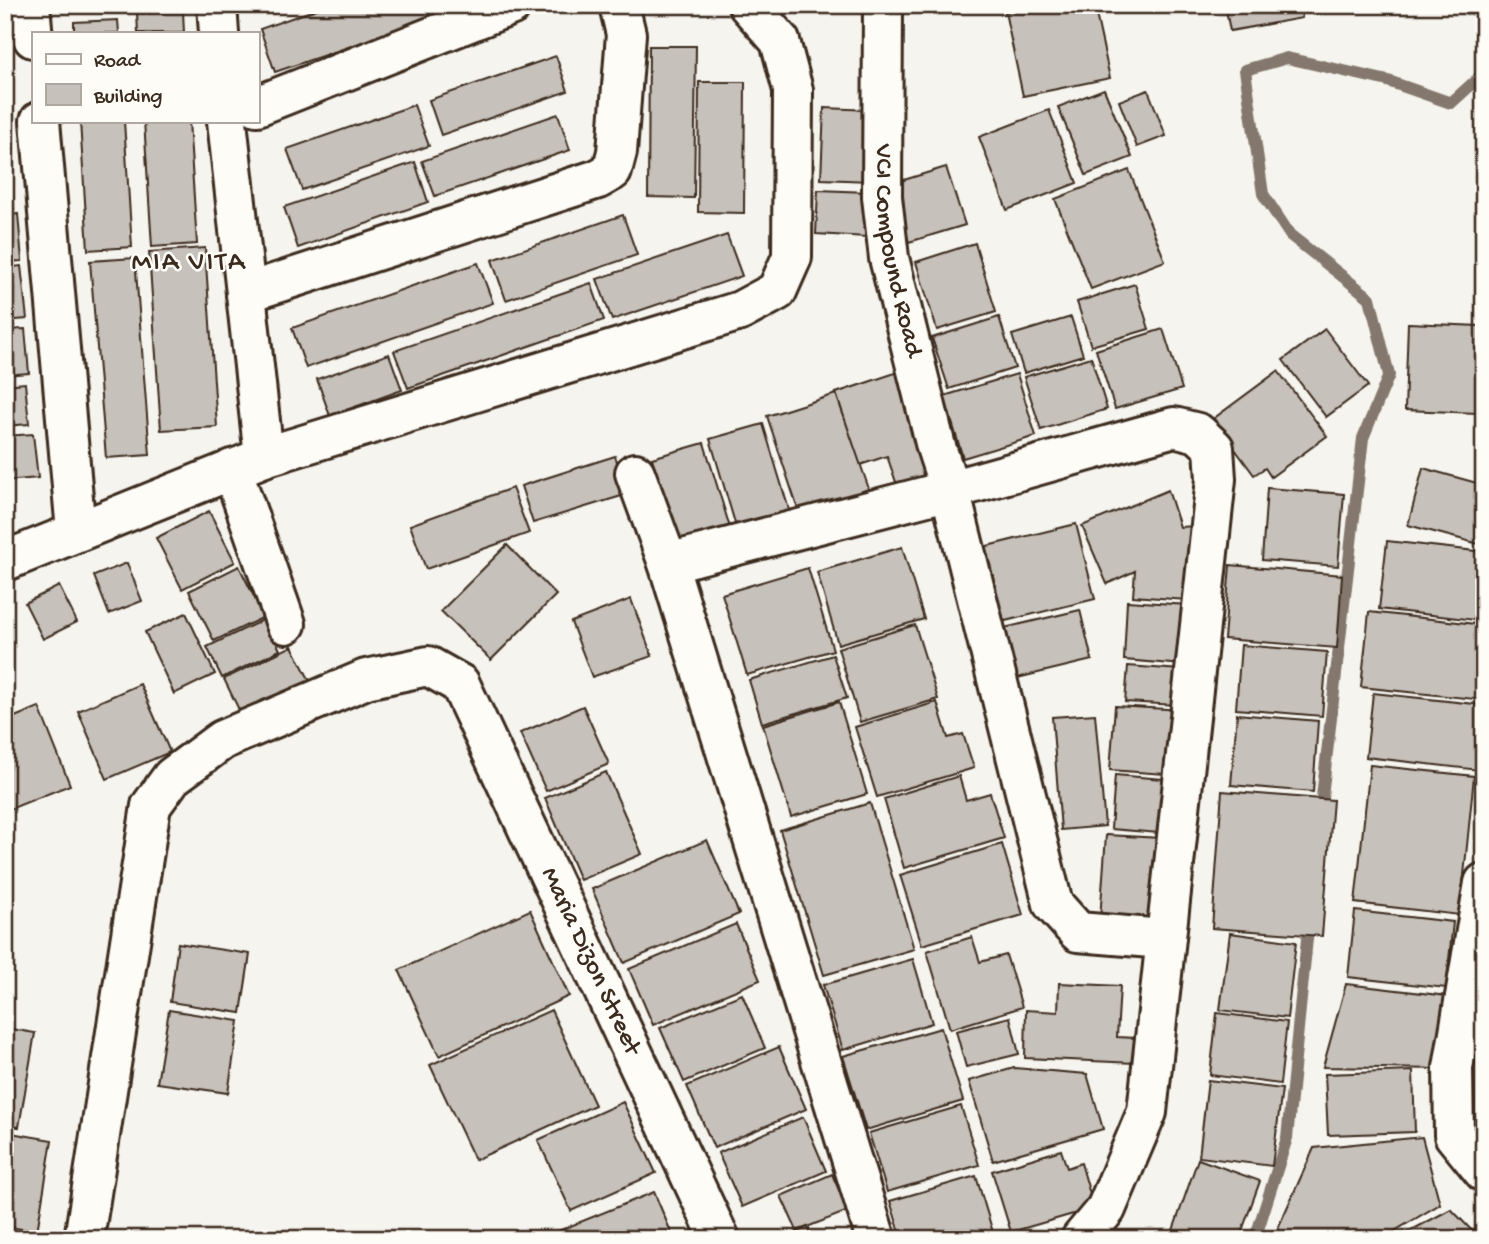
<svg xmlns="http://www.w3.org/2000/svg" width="1489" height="1244" viewBox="0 0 1489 1244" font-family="'Gochi Hand',sans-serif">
<rect width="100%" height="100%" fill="#f5f4ee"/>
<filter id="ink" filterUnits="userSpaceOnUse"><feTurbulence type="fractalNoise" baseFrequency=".0143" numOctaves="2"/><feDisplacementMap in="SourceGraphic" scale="14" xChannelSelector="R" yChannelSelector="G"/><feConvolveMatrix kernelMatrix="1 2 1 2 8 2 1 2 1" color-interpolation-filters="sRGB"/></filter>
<g filter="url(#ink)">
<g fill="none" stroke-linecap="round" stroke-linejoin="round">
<g stroke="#84786e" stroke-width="12">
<path d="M1320 814 1363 438 1389 375 1370 298 1290 235 1263 194 1245 70 1287 58 1388 81 1451 103 1484 73"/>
<path d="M1255 1239 1287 1138 1309 919"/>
</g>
</g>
<g fill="#c7c1bb" stroke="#3b2a1e" stroke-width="2">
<path d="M66 5H108L66 8Z"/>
<path d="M271 5H296L274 13Z"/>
<path d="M328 5H459L460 9 275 72 260 29Z"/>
<path d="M1040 5H1094L1110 78 1023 96 1005 12Z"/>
<path d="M1225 5H1300L1302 18 1230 31Z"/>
<path d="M183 11 184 33H138L137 13Z"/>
<path d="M118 20 119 33H74V22Z"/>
<path d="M649 46H696L694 198 648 197Z"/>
<path d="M556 56 568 91 441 135 429 100Z"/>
<path d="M699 82H745L744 213 698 212Z"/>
<path d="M1104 89 1132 157 1086 175 1058 107Z"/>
<path d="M1148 90 1166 136 1137 147 1119 101Z"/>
<path d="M414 105 429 146 302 190 287 149Z"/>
<path d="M824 108 872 110 870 181 821 179Z"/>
<path d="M1049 110 1077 183 1007 210 979 137Z"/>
<path d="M558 114 570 150 435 196 422 161Z"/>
<path d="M80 121H124L132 247 88 250Z"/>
<path d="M144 121H189L197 244 152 247Z"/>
<path d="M5 160H9L14 209 5 210Z"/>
<path d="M415 162 428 202 298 248 284 207Z"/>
<path d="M946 167 965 225 909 242 891 184Z"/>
<path d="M1129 170 1165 261 1091 289 1055 199Z"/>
<path d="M818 190 868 192 867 237 816 234Z"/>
<path d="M18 214 22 261 5 262V216Z"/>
<path d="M623 215 637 255 506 300 492 260Z"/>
<path d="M727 235 742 276 612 320 597 279Z"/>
<path d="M975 243 996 312 937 330 916 262Z"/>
<path d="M205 248 217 427 161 430 149 252Z"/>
<path d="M135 258 150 455 106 458 90 261Z"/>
<path d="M478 263 493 303 306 368 292 328Z"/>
<path d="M21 266 27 319 5 321V268Z"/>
<path d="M591 283 604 320 408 388 394 351Z"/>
<path d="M1135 284 1149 329 1091 346 1077 302Z"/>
<path d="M999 317 1015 368 949 389 932 338Z"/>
<path d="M1071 317 1083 355 1024 373 1012 335Z"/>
<path d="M1408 323 1480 326 1477 413 1405 410Z"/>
<path d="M25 329 29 373 5 375V330Z"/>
<path d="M1163 329 1182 389 1115 409 1096 350Z"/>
<path d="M1325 329 1368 386 1326 417 1283 360Z"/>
<path d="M389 354 402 390 330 416 317 379Z"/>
<path d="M1091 357 1107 409 1041 430 1024 377Z"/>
<path d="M907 369 941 471 897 485 887 456 860 465 836 393Z"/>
<path d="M1278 371 1327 436 1271 477 1265 468 1254 475 1213 419Z"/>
<path d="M1017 374 1036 436 963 458 944 396Z"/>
<path d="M25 383 29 424 5 426V385Z"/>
<path d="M836 394 869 489 799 512 767 416Z"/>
<path d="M763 424 790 513 737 530 710 439Z"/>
<path d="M33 434 38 478 5 481V436Z"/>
<path d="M704 443 731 531 678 546 652 458Z"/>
<path d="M615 456 628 494 533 523 521 486Z"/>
<path d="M1423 468 1484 485V527L1479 544 1408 525Z"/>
<path d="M512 488 529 533 426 569 410 525Z"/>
<path d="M1267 488 1344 494 1338 566 1262 560Z"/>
<path d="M1168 490 1180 527 1196 526 1187 600 1133 596 1135 571 1107 584 1082 526Z"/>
<path d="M209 511 235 562 182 589 156 538Z"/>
<path d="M1076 524 1095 599 997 623 979 548Z"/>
<path d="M1387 541 1484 552V621L1379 609Z"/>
<path d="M507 545 556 595 491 660 441 611Z"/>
<path d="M902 547 924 619 838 644 817 572Z"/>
<path d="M127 563 142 601 109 614 94 576Z"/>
<path d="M1230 565 1342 575 1337 648 1224 639Z"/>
<path d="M239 566 264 617 214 641 189 591Z"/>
<path d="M808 568 833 650 747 675 722 594Z"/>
<path d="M59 586 77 622 43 639 25 603Z"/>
<path d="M631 599 652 656 592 677 571 622Z"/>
<path d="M1127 601 1188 605 1184 665 1124 660Z"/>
<path d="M1080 610 1092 660 1013 679 1000 629Z"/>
<path d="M1369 612 1484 625V700L1361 687Z"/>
<path d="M186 613 215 674 174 694 145 632Z"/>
<path d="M265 619 280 650 222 678 207 647Z"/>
<path d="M915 625 938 699 860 722 838 648Z"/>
<path d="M1241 645 1327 652 1322 716 1236 709Z"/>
<path d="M292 646 310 681 241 714 224 679Z"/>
<path d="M833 655 847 698 762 723 749 680Z"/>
<path d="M1128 666 1180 670 1177 705 1125 702Z"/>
<path d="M140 684 170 752 107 779 78 711Z"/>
<path d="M1373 693 1484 705 1479 770 1366 757Z"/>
<path d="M839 702 867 794 791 817 763 725Z"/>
<path d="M937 702 948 738 963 734 974 768 877 797 855 727Z"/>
<path d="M583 706 609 764 546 791 520 733Z"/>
<path d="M1115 706 1183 710 1179 775 1110 770Z"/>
<path d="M39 707 70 785 10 809 5 797V721Z"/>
<path d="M1095 714 1105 826 1061 830 1052 717Z"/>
<path d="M1237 714 1318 721 1313 792 1231 785Z"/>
<path d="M1370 765 1474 776 1460 915 1355 903Z"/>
<path d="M606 772 642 854 580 880 545 798Z"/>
<path d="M1115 775 1175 780 1171 834 1111 829Z"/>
<path d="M959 776 966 800 990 793 1004 838 904 868 884 799Z"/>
<path d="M1222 791 1333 800 1322 936 1212 928Z"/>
<path d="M870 803 914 949 824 975 780 830Z"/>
<path d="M1106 835 1161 838 1156 923 1100 919Z"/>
<path d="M707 840 739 914 624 963 592 889Z"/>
<path d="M1002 844 1023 915 922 945 900 875Z"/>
<path d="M530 910 569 996 439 1056 399 970Z"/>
<path d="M1355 911 1453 922 1446 988 1348 977Z"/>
<path d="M736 924 760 980 653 1025 629 969Z"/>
<path d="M1230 933 1296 942 1287 1018 1220 1010Z"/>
<path d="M972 937 980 962 1006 955 1022 1007 950 1029 927 951Z"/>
<path d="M178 943 250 954 241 1013 170 1002Z"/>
<path d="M913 959 932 1023 843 1050 823 985Z"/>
<path d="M1059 983 1120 986 1117 1037 1136 1038 1135 1063 1025 1058 1026 1010 1058 1012Z"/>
<path d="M1346 984 1447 996 1439 1069 1323 1067Z"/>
<path d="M742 994 765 1048 684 1082 660 1028Z"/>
<path d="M169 1010 239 1021 228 1093 157 1083Z"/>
<path d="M551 1010 595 1105 475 1160 430 1065Z"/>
<path d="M1217 1013 1287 1022 1280 1084 1210 1075Z"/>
<path d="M1010 1017 1019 1054 966 1067 956 1031Z"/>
<path d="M5 1028 35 1033 19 1127 5 1125Z"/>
<path d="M941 1028 963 1101 866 1130 843 1056Z"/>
<path d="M779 1047 806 1109 714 1148 687 1086Z"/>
<path d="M1014 1068 1087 1074 1103 1129 993 1161 969 1081Z"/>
<path d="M1413 1071 1415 1132 1328 1135 1325 1074Z"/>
<path d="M1208 1080 1282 1089 1272 1166 1199 1157Z"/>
<path d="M623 1102 656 1173 571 1211 538 1140Z"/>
<path d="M961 1106 979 1165 887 1192 869 1133Z"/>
<path d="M803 1117 826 1171 742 1207 718 1153Z"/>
<path d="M5 1132 52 1140 37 1232 5 1226Z"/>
<path d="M1422 1137 1440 1204 1381 1239H1273L1314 1148Z"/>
<path d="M1061 1150 1067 1168 1081 1163 1094 1208 1011 1232 992 1171Z"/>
<path d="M1198 1159 1260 1181 1239 1239H1170Z"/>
<path d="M832 1174 848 1211 797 1231 781 1196Z"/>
<path d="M976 1176 995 1239H902L890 1201Z"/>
<path d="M654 1192 674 1239H562L558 1231Z"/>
<path d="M1451 1209 1480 1239H1395Z"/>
<path d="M808 1227 813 1239H782Z"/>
</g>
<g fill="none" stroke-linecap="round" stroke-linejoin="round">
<g stroke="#3b2a1e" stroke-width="44">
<g id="minor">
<path d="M30 5 33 38"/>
<path d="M217 5 219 33"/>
<path id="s1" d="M883 5 882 197 889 258 936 447 950 490 1053 904 1078 932 1164 939"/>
<path d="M257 106 512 5"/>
<path d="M40 121 76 532"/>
<path d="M227 121 264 457"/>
<path d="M246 293 598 179 612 171 617 152 626 34 619 5"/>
<path d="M232 469 286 624"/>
<path d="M635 473 668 563 876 1239"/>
<path d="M5 561 264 457 740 311 777 291 792 257 793 90 780 41 748 5"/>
<path d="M668 563 950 490 1174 427 1198 433 1214 448 1216 479 1147 1112 1106 1209 1081 1239"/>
<path d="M1484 883 1453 1068 1454 1135 1484 1172"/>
<path id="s2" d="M84 1239 151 806 172 777 222 740 366 679 428 666 460 684 720 1239"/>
</g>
</g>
<use href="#minor" stroke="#fdfcf7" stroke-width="38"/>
</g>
</g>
<g text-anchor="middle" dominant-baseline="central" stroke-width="5" stroke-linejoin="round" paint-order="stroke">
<g font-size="26" fill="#3b2a1e" stroke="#fdfcf7">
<text stroke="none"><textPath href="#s1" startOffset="247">VCI Compound Road</textPath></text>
<text stroke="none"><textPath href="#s2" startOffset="1099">Maria Dizon Street</textPath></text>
</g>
<g font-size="28" letter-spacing="2" fill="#3b2a1e" stroke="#fdfcf7">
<text x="189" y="263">MIA VITA</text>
</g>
</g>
<rect width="1489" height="1244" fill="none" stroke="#fdfcf7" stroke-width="28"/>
<rect x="14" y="14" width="1461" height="1216" fill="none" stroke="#3b2a1e" stroke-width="2.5" filter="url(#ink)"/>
<rect x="32" y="32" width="228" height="91" fill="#fdfcf7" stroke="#afa8a0" stroke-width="2"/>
<rect x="46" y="54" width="35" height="10" fill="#fdfcf7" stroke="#afa8a0" stroke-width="2"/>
<text x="94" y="66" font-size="21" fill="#3b2a1e">Road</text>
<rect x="46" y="84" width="35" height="21" fill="#c7c1bb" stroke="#afa8a0" stroke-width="2"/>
<text x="94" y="102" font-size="21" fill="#3b2a1e">Building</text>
</svg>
